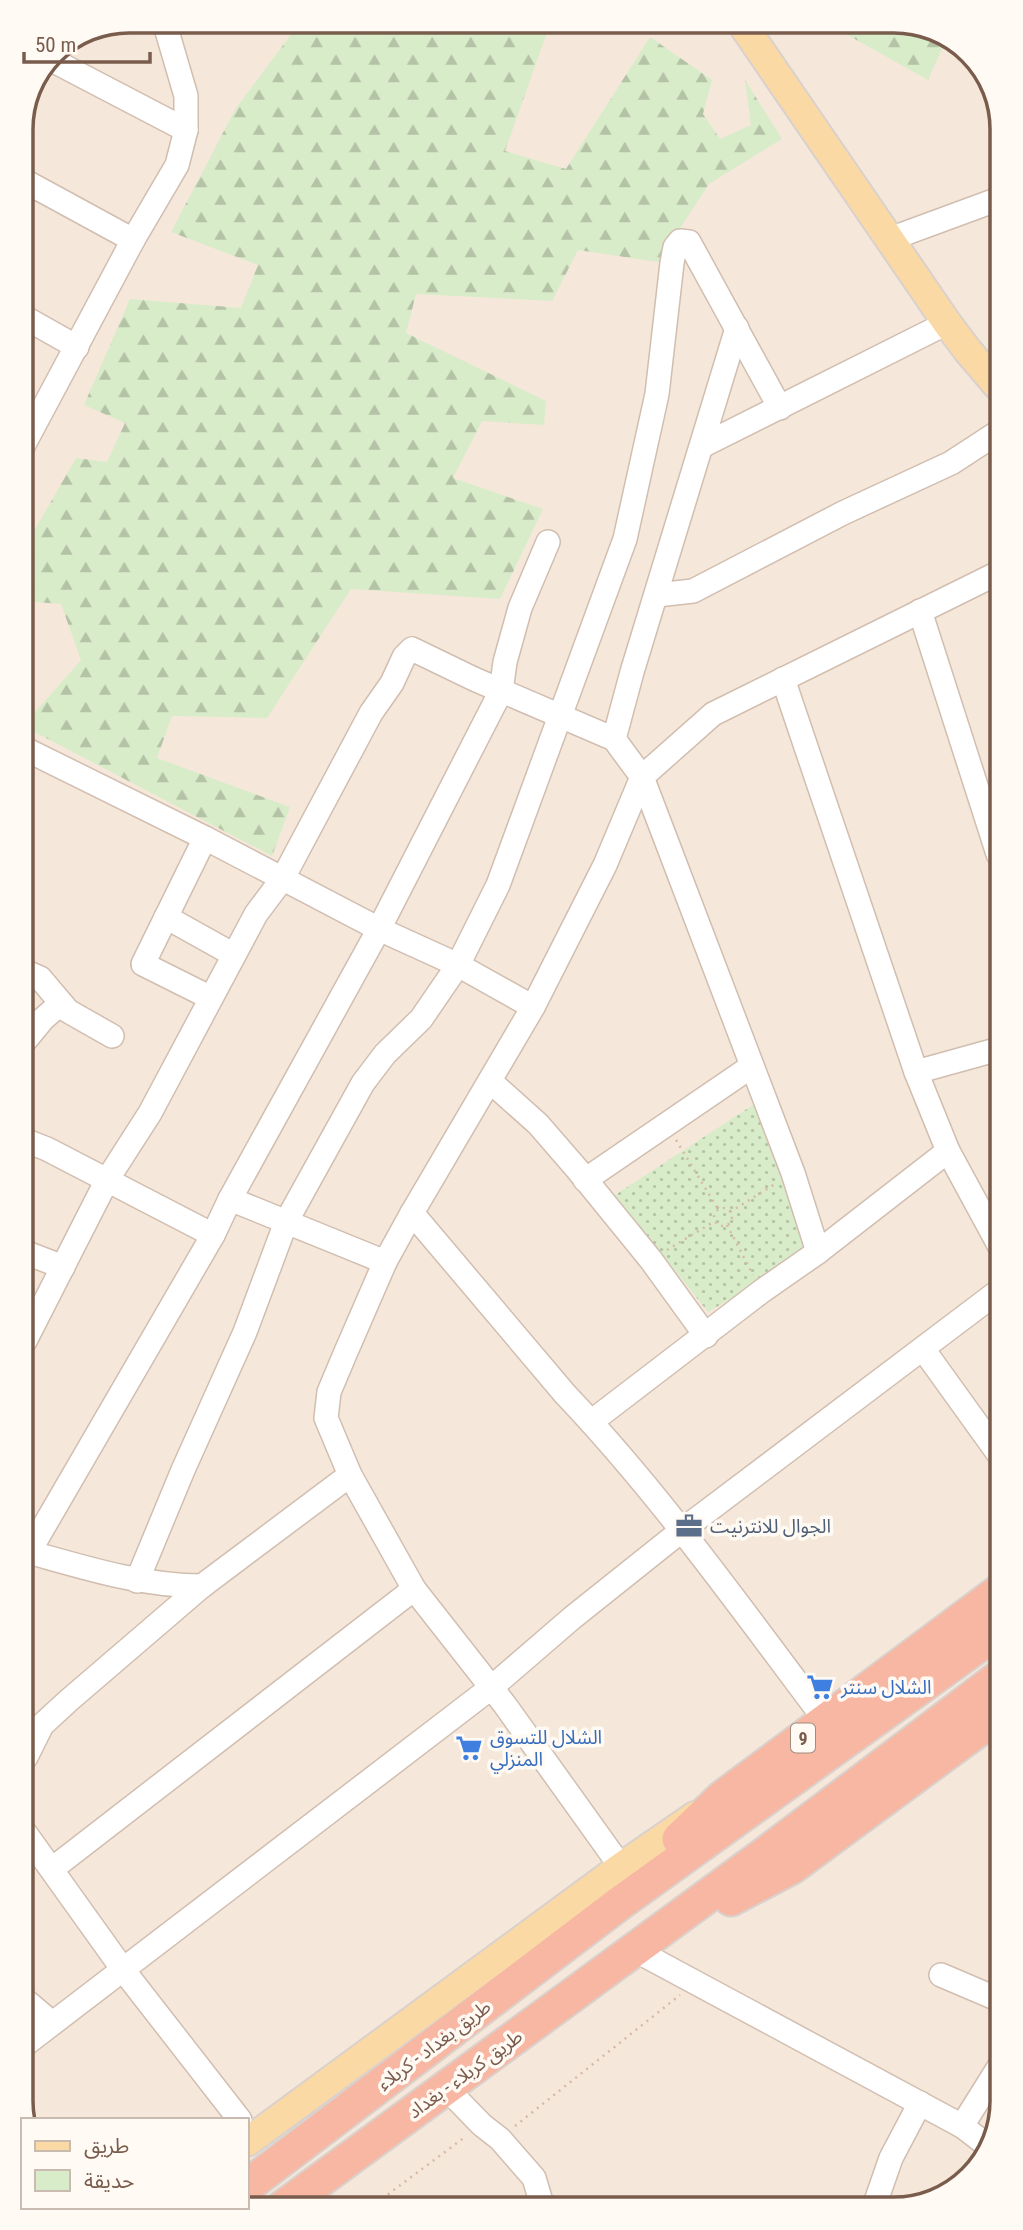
<svg xmlns="http://www.w3.org/2000/svg" width="1023" height="2230" viewBox="0 0 1023 2230" font-family="'Roboto Condensed','Noto Sans Arabic',sans-serif">
<defs>
<pattern id="green-dots" width="8" height="8" patternUnits="userSpaceOnUse" patternTransform="scale(1.75)"><rect width="8" height="8" fill="#d8ecc9"/><path d="M2 2h.1M6 6h.1" fill="none" stroke="#b4c2a5" stroke-width="1.8" stroke-linecap="round"/></pattern>
<pattern id="forest-firs" width="22" height="20" patternUnits="userSpaceOnUse" patternTransform="scale(1.75)"><rect width="22" height="20" fill="#d8ecc9"/><path d="M5 1l3.5 6h-7zM16 11l3.5 6h-7z" fill="#b4c2a5"/></pattern>
</defs>
<rect width="100%" height="100%" fill="#fdf6ec"/>
<path fill="#f5e8da" d="M129 21H902L959 43 996 94 1002 2101 984 2161 929 2203 121 2209 117 2207H247V2120H27L21 122 53 52Z"/>
<path fill="url(#green-dots)" d="M759 1101 808 1253 708 1312 615 1195Z"/>
<g fill="url(#forest-firs)">
<path d="M301 21H551L505 151 566 169 650 37 712 80 703 114 720 139 751 125 745 80 782 139 709 184 658 262 578 250 552 301 416 294 406 333 546 401 544 425 482 421 453 478 543 509 500 599 351 589 267 718 172 716 157 758 290 807 272 856 23 726 81 660 61 604 23 601 22 552 76 458 107 462 125 423 84 405 130 299 241 308 258 265 171 232 236 108Z"/>
<path d="M831 21H902L947 38 928 80 837 29Z"/>
</g>
<g fill="none" stroke-linecap="round" stroke-linejoin="round">
<g stroke="#d1beb0" stroke-width="26">
<g id="minor">
<path d="M50 59 186 130"/>
<path d="M21 179 133 240"/>
<path d="M890 239 996 200"/>
<path d="M22 316 77 347"/>
<path d="M702 446 947 323"/>
<path d="M22 448 133 240 177 165 186 130V96L164 21"/>
<path d="M657 595 693 591 843 513 951 463 997 433"/>
<path d="M920 611 998 854"/>
<path d="M783 679 916 1072 948 1151 999 1245"/>
<path d="M614 739 632 672 737 328"/>
<path d="M23 748 205 838 379 929 458 965 533 1007"/>
<path d="M205 838 143 964 211 998"/>
<path d="M166 917 234 955"/>
<path d="M24 971 40 978 68 1011 112 1036"/>
<path d="M24 1042 43 1019 61 1003"/>
<path d="M916 1072 999 1049"/>
<path d="M491 1082 538 1124 577 1169 651 1260 706 1336"/>
<path d="M24 1140 47 1149 213 1235"/>
<path d="M585 1180 752 1066"/>
<path d="M230 1199 385 1262"/>
<path d="M412 1213 565 1394C661 1495 742 1610 826 1721"/>
<path d="M24 1252 63 1267"/>
<path d="M25 1341 107 1180 150 1113 256 914 283 878 371 713 392 683 404 657 412 649 474 679 614 739 642 777 793 1173 818 1252"/>
<path d="M923 1349 1000 1456"/>
<path d="M591 1422 762 1291 818 1252 948 1151"/>
<path d="M350 1475 414 1589 505 1705 621 1867"/>
<path d="M25 1551C83 1567 141 1586 202 1586"/>
<path d="M29 1552 213 1235 230 1199 379 929 501 691 505 662 520 608 548 542"/>
<path d="M137 1581 183 1470 245 1332 286 1222 363 1083 385 1054 421 1019 458 965 498 885 625 539 657 394 672 263 675 247 680 241 689 242 780 408"/>
<path d="M26 1757 42 1725 68 1701 202 1586 350 1475 326 1418 329 1392 345 1354 385 1262 412 1213 533 1007 605 865 642 777 713 714 998 573"/>
<path d="M26 1834 124 1971 240 2120"/>
<path d="M52 1869 414 1589"/>
<path d="M635 1950 962 2126 988 2146"/>
<path d="M941 1975 1002 2001"/>
<path d="M26 2001 52 2023"/>
<path d="M27 2043 492 1687 572 1618 681 1531 1000 1290"/>
<path d="M446 2088 482 2125 500 2139 534 2178 540 2198 539 2206"/>
<path d="M962 2126 1002 2062"/>
<path d="M875 2204 891 2158 920 2103"/>
</g>
</g>
<g stroke="#dad1cd" stroke-width="32">
<g id="major">
<path d="M740 21 947 323 968 351 997 385"/>
<path d="M247 2142 621 1867 695 1816"/>
<path d="M158 2208 159 2207"/>
</g>
</g>
<g stroke="#dad1cd" stroke-width="37">
<g id="highway">
<path d="M679 1839 723 1797 1001 1590"/>
<path d="M731 1899 792 1867 1001 1713"/>
<path d="M247 2186 620 1903 1001 1629"/>
<path d="M216 2208 218 2207"/>
<path d="M282 2208 769 1851 1001 1676"/>
</g>
</g>
<g stroke="#d9b8a5" stroke-width="2.5" stroke-dasharray="2 5" stroke-linecap="butt">
<path d="M676 1140 718 1209"/>
<circle cx="723" cy="1217" r="9"/>
<path d="M730 1212 775 1184"/>
<path d="M727 1225 753 1275"/>
<path d="M667 1250 715 1221"/>
<path d="M515 2126 680 1995"/>
<path d="M371 2207 465 2137"/>
</g>
<use href="#minor" stroke="#fff" stroke-width="23"/>
<use href="#major" stroke="#fbd9a5" stroke-width="28"/>
<use href="#highway" stroke="#f7b7a3" stroke-width="33"/>
</g>
<defs>
<g id="office-bare" transform="scale(2.1)"><path d="M-6-3h4V-5.5h4V-3h4V5H-6ZM-1-4.5V-3h2v-1.5ZM-6 0V1H6V0Z" fill="#5c6f8a" stroke="#fffaf3" stroke-width="2.5" paint-order="stroke"/></g>
<g id="supermarket-bare" transform="scale(2.1)"><path d="M-6-5.5h2.5l.6 2H6L4.5 2H-2.5L-4.4-4H-6ZM-1.5 3.2a1.3 1.3 0 1 0 .1 0ZM3 3.2a1.3 1.3 0 1 0 .1 0Z" fill="#3f7fe0" stroke="#fffaf3" stroke-width="2.5" paint-order="stroke"/></g>
</defs>
<g fill-rule="evenodd">
<use href="#office-bare" x="689" y="1526"/>
<use href="#supermarket-bare" x="820" y="1687"/>
<use href="#supermarket-bare" x="469" y="1748"/>
</g>
<g text-anchor="middle" dominant-baseline="central" stroke-width="7" stroke-linejoin="round" paint-order="stroke">
<rect fill="#fffaf3" stroke="#a28b7f" stroke-width="2" x="791" y="1723.5" width="24" height="29" rx="5"/>
<g font-size="18" font-weight="bold" fill="#7a5c4d">
<text x="803" y="1738">9</text>
</g>
<g font-size="19" fill="#4e5e75" stroke="#fffaf3" text-anchor="start">
<text x="710" y="1526">الجوال للانترنيت</text>
</g>
<g font-size="19" fill="#366cbe" stroke="#fffaf3" text-anchor="start">
<text x="841" y="1687">الشلال سنتر</text>
<text x="490" y="1737">الشلال للتسوق<tspan x="490" dy="22">المنزلي</tspan></text>
</g>
<g font-size="19" fill="#7a5c4d" stroke="#fffaf3">
<text transform="translate(434 2045) rotate(-37)">طريق بغداد - كربلاء</text>
<text transform="translate(465 2074) rotate(-36)">طريق كربلاء - بغداد</text>
</g>
</g>
<path d="M0 0H1023V2230H0ZM129 33H894A96 96 0 0 1 990 129V2101A96 96 0 0 1 894 2197H129A96 96 0 0 1 33 2101V129A96 96 0 0 1 129 33Z" fill="#fffaf3" fill-rule="evenodd"/>
<path fill="none" stroke="#7a5c4d" stroke-width="3.5" d="M129 33H894A96 96 0 0 1 990 129V2101A96 96 0 0 1 894 2197H129A96 96 0 0 1 33 2101V129A96 96 0 0 1 129 33Z"/>
<rect x="21" y="2118" width="228" height="91" fill="#fffaf3" stroke="#cabbb1" stroke-width="2"/>
<rect x="35" y="2141" width="35" height="10" fill="#fbd9a5" stroke="#cabbb1" stroke-width="2"/>
<text x="84" y="2153" font-size="21" fill="#7a5c4d">طريق</text>
<rect x="35" y="2170" width="35" height="21" fill="#d8ecc9" stroke="#cabbb1" stroke-width="2"/>
<text x="84" y="2188" font-size="21" fill="#7a5c4d">حديقة</text>
<path d="M24 52v10h126v-10" fill="none" stroke="#7a5c4d" stroke-width="3.5"/>
<text x="35" y="52" font-size="21" fill="#7a5c4d" stroke="#fffaf3" stroke-width="5" paint-order="stroke">50 m</text>
</svg>
